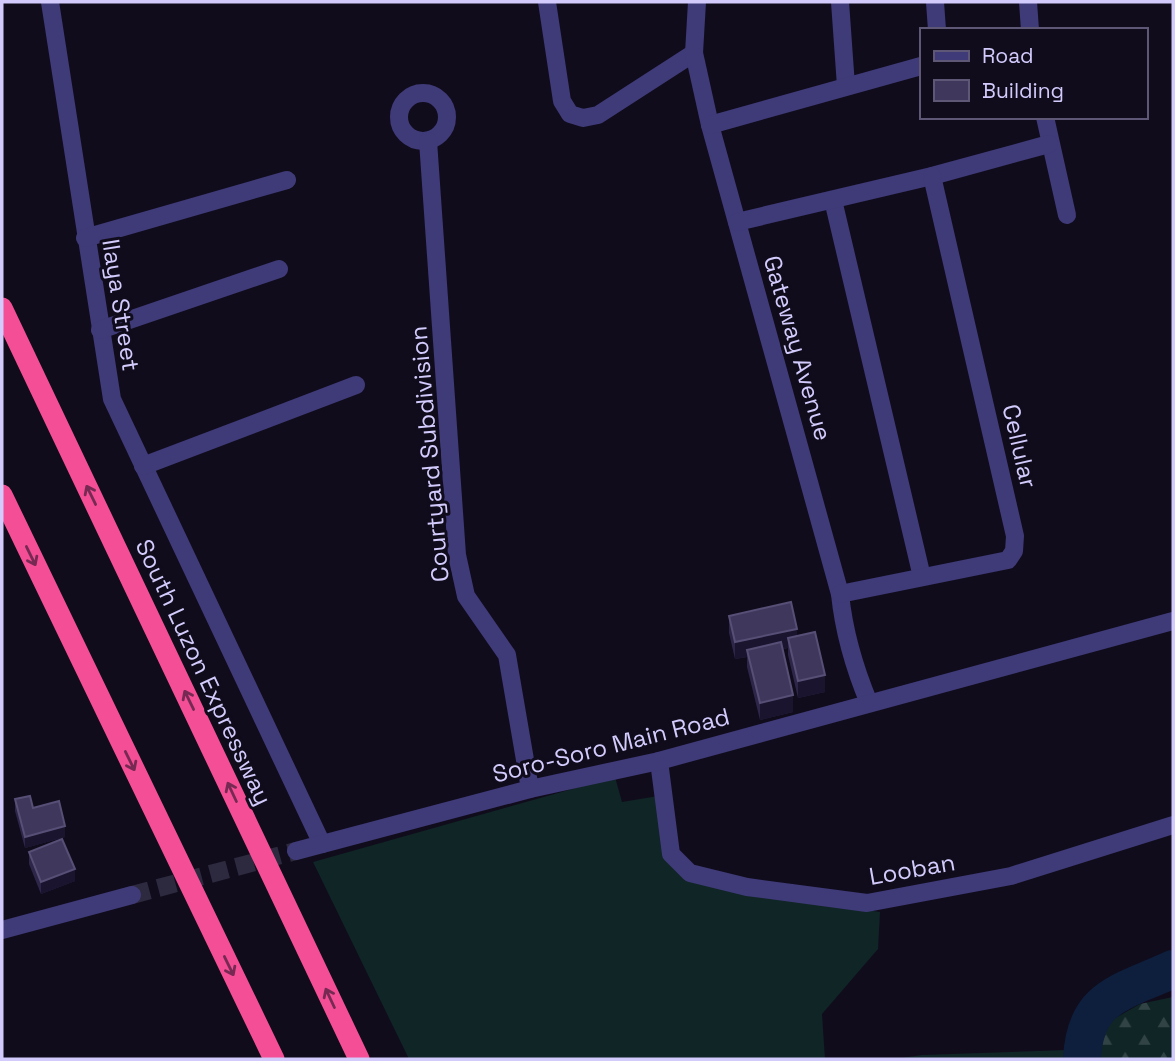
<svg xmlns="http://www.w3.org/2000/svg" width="1175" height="1061" viewBox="0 0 1175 1061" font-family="'Space Grotesk',sans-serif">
<defs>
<pattern id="forest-firs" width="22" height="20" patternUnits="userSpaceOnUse" patternTransform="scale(1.75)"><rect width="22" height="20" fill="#102525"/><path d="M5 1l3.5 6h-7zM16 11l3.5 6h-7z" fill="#324346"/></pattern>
</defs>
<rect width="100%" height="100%" fill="#100c1c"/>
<g fill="#102525">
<path d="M615 777 622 802 658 796 669 859 778 896 880 912 878 949 822 1014 825 1059H409L313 862Z"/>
<path d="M1067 1050 1068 1059H894L922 1055Z"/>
</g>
<path fill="url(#forest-firs)" d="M1173 997V1059H1097L1105 1024 1140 1004Z"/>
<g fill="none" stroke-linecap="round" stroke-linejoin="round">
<path stroke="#0e1f3e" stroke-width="38" d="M1082 1059C1085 995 1122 993 1173 969"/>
<path stroke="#2d293e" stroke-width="18" stroke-dasharray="18 9" stroke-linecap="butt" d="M132 895 296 851"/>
<g stroke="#3f3a78" stroke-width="18">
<path d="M50 2 112 399 322 844"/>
<path d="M547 2 562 101 570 114 583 118 598 115 694 53"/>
<path d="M697 2 694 53 710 125 840 594C844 633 854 667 869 703"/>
<path d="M840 2 846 86"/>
<path d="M935 2 937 30"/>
<path d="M1028 2 1030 30"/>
<circle cx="423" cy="117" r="24"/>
<path d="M1045 117 1067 215"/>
<path d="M710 125 921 66"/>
<path d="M428 141 457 555 466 596 507 655 530 789"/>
<path d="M833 200 922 577"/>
<path d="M737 222 932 176 1049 144"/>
<path d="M85 238 287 180"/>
<path d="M100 330 279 269"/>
<path d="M143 466 356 385"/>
<path d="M840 594 1008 560 1014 551 1015 536 932 176"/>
<path d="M659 761 671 854 690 873 747 887 867 903 1011 876 1173 825"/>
<path d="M296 851 530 789 659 761 1173 621"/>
<path d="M2 930 132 895"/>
</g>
<g stroke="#f34e96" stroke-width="21">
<path d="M2 308 359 1059"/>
<path d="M2 495 274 1059"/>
</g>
</g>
<g fill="#2e2649">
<path d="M729 616 797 636 825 692 798 698 788 655V648L783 649 793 712 760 720 747 667V657L735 659 729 633Z"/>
<path d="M15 799 33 808 65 837 25 848 15 811Z"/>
<path d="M29 852 75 881 41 894 29 864Z"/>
</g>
<g fill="#1b142f">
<path d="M797 629V646L788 638V648L749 656 747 650V657L735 659V642Z"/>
<path d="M825 675V692L798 698V681Z"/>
<path d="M793 695V712L760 720V703Z"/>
<path d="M65 826V837L25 848V837Z"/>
<path d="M75 869V881L41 894V882Z"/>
</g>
<g fill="#40385c" stroke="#574f75" stroke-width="2">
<path d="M791 602 797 629 735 642 729 616Z"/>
<path d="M815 632 825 675 798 681 788 638Z"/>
<path d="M781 642 793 695 760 703 747 650Z"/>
<path d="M30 796 33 808 59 801 65 826 25 837 15 799Z"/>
<path d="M62 839 75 869 41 882 29 852Z"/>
</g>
<defs><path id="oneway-shaft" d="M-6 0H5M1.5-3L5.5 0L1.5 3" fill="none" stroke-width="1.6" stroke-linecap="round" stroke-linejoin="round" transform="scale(1.75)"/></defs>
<g stroke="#762a53">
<use href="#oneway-shaft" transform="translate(91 495) rotate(-116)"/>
<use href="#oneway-shaft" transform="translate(31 556) rotate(64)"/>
<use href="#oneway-shaft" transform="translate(189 700) rotate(-116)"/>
<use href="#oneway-shaft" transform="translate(130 761) rotate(64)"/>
<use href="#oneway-shaft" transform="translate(232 792) rotate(-115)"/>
<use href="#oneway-shaft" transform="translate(229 966) rotate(64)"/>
<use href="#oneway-shaft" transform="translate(330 998) rotate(-115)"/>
</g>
<g text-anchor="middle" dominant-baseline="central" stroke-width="6" stroke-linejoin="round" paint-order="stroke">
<g font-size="24" fill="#d2cbfc" stroke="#100c1c">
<text transform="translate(121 305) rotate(81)">Ilaya Street</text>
<text transform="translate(798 348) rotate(74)">Gateway Avenue</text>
<text transform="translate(1020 446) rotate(77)">Cellular</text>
<text transform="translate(429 454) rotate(-95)">Courtyard Subdivision</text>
<text transform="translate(204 672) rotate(65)">South Luzon Expressway</text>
<text transform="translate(611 745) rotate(-14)">Soro-Soro Main Road</text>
<text transform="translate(912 869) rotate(-10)">Looban</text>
</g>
</g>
<rect width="1175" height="1061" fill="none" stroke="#d2cbfc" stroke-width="7"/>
<rect x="920" y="28" width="228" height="91" fill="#100c1c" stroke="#5e5876" stroke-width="2"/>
<rect x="934" y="51" width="35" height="10" fill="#3f3a78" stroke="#5e5876" stroke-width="2"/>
<text x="982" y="63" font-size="21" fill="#d2cbfc">Road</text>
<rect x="934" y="80" width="35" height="21" fill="#40385c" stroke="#5e5876" stroke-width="2"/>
<text x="982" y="98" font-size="21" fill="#d2cbfc">Building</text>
</svg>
